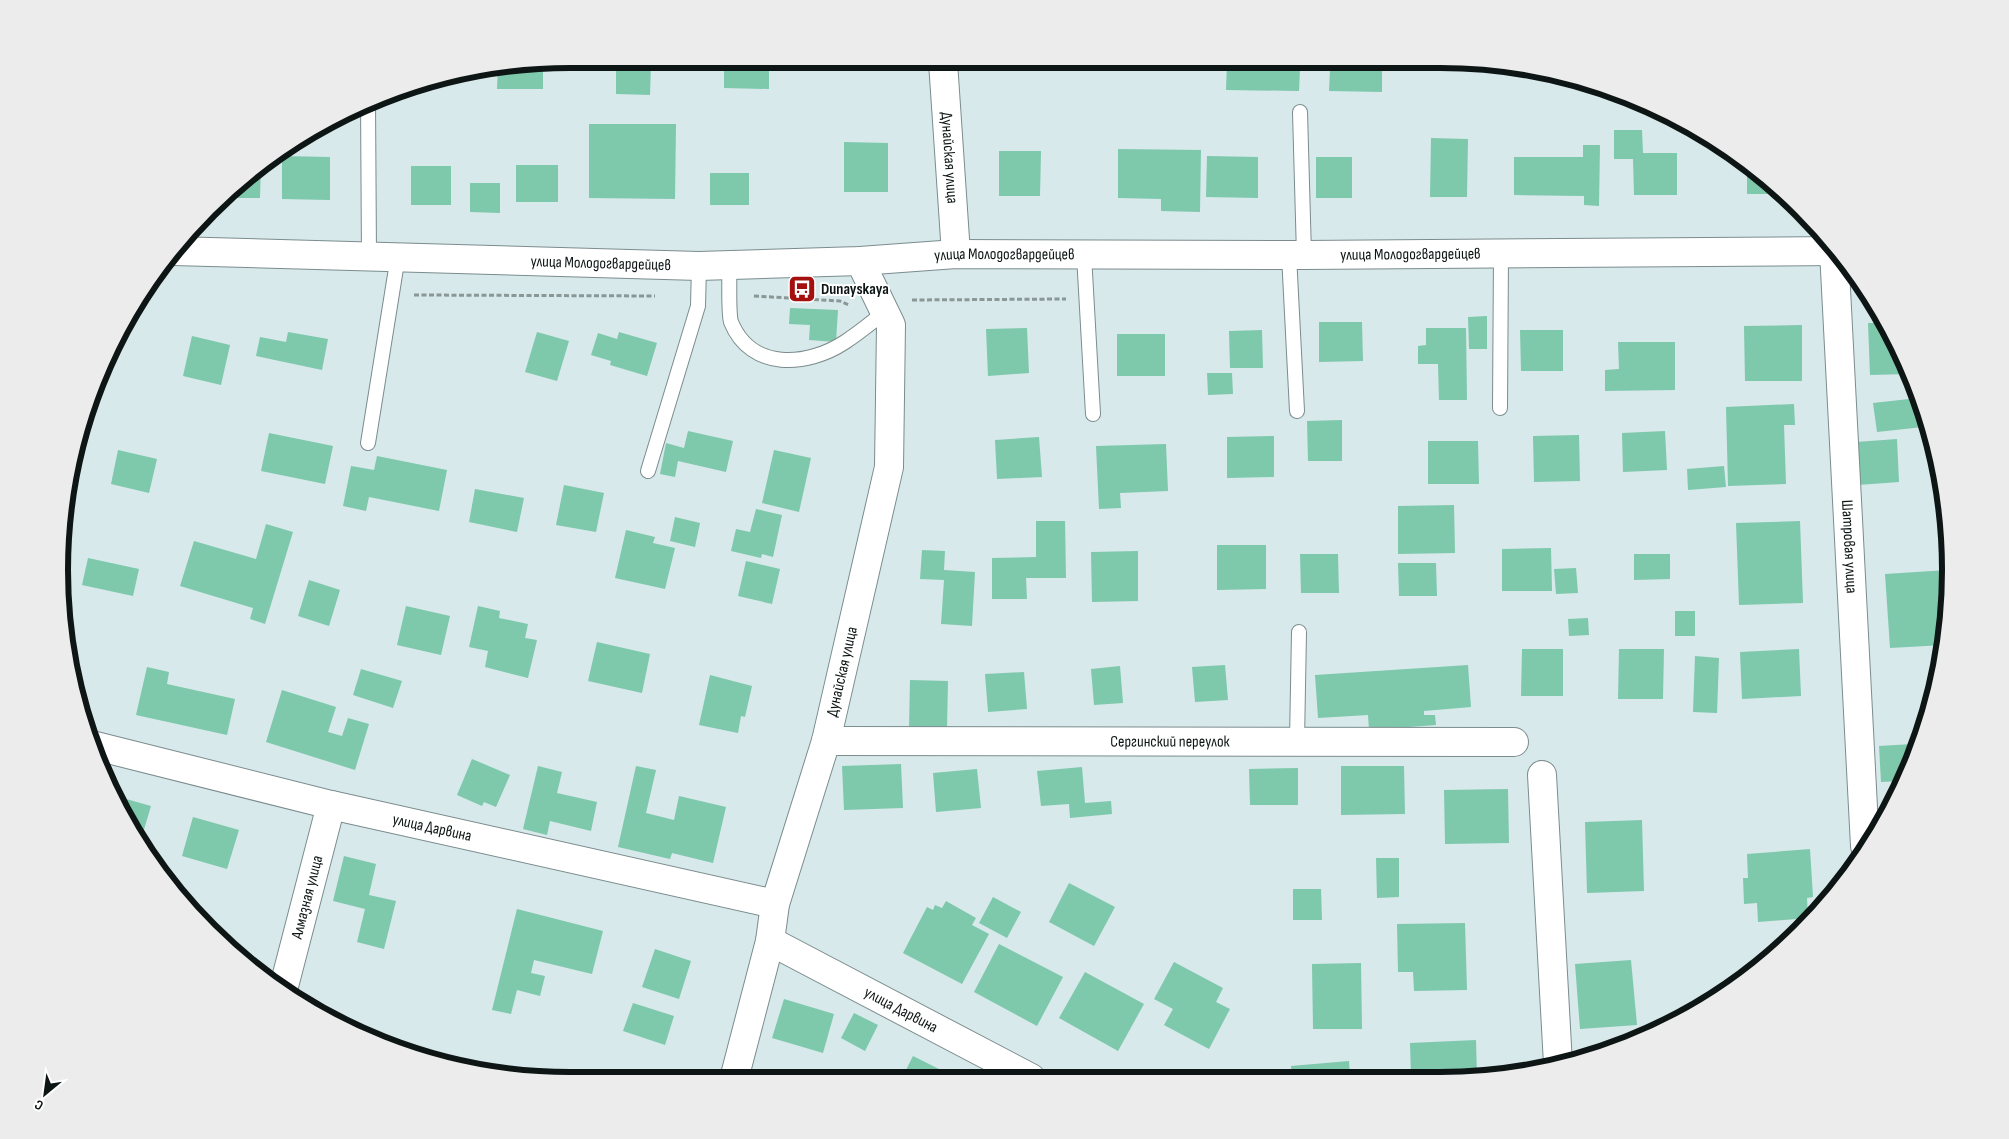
<svg xmlns="http://www.w3.org/2000/svg" width="2009" height="1139" viewBox="0 0 2009 1139" font-family="'Sofia Sans Condensed',sans-serif">
<rect width="100%" height="100%" fill="#d7e9ea"/>
<g fill="#7ec8ac">
<path d="M1382 60V92L1329 91 1330 70 1300 69 1299 91 1226 90 1227 61Z"/>
<path d="M1476 60 1511 67V72L1475 71Z"/>
<path d="M1015 61H1043V69H986V62Z"/>
<path d="M1088 61H1132L1131 65 1088 64Z"/>
<path d="M724 62H769V89L724 88Z"/>
<path d="M503 63H543V89H497L498 64Z"/>
<path d="M616 63H651L650 95 616 94Z"/>
<path d="M589 124H676L675 199 589 198Z"/>
<path d="M1614 130H1642L1643 153H1677V195H1634L1633 159H1614Z"/>
<path d="M1431 138 1468 139 1467 197H1430Z"/>
<path d="M844 142 888 143V192H844Z"/>
<path d="M1583 145H1600L1599 206 1584 205V196L1514 195V157H1583Z"/>
<path d="M1118 149 1201 150 1200 212 1161 211V199L1118 198Z"/>
<path d="M999 151H1041L1040 196H999Z"/>
<path d="M282 156 330 157V200L282 199Z"/>
<path d="M1207 156 1258 157V198L1206 197Z"/>
<rect x="1316" y="157" width="36" height="41"/>
<path d="M261 163 260 198H230V190Z"/>
<path d="M1747 164 1776 186 1784 194H1747Z"/>
<rect x="516" y="165" width="42" height="37"/>
<rect x="411" y="166" width="40" height="39"/>
<rect x="710" y="173" width="39" height="32"/>
<path d="M470 183H500V213L470 212Z"/>
<path d="M790 308 838 310 836 342 809 340 810 325 789 324Z"/>
<path d="M1487 316V349H1469L1468 317Z"/>
<path d="M1319 322H1362L1363 361 1319 362Z"/>
<path d="M1868 323H1885L1898 344 1909 374 1870 375Z"/>
<path d="M1802 325V381H1745L1744 326Z"/>
<path d="M1027 328 1029 373 988 376 986 329Z"/>
<path d="M1426 328H1466L1467 400H1439L1438 364H1418V346L1426 345Z"/>
<path d="M1262 330 1263 368H1230L1229 331Z"/>
<path d="M1520 330H1563V371H1521Z"/>
<path d="M288 332 328 339 322 370 256 356 260 337 286 342Z"/>
<path d="M537 332 569 341 557 381 525 372Z"/>
<path d="M619 332 657 343 647 376 610 365 611 361 591 355 598 333 617 339Z"/>
<rect x="1117" y="334" width="48" height="42"/>
<path d="M192 336 230 345 221 385 183 376Z"/>
<path d="M1618 342H1675V390L1605 391V370L1619 369Z"/>
<path d="M1207 373H1232L1233 394 1208 395Z"/>
<path d="M1918 398 1923 427 1877 432 1873 403Z"/>
<path d="M1794 404 1795 425H1784L1786 484 1728 486 1726 407Z"/>
<path d="M1342 420V461H1308L1307 421Z"/>
<path d="M688 431 733 441 726 472 678 461 675 477 660 474 666 443 684 448Z"/>
<path d="M1665 431 1667 470 1623 472 1622 433Z"/>
<path d="M269 433 333 446 325 484 261 471Z"/>
<path d="M1579 435 1580 481 1534 482 1533 436Z"/>
<path d="M1274 436V477L1227 478V437Z"/>
<path d="M1039 437 1042 477 997 479 995 440Z"/>
<path d="M1897 439 1899 482 1858 485 1856 442Z"/>
<path d="M1428 441H1478L1479 484H1428Z"/>
<path d="M1166 444 1168 491 1120 493 1121 508 1099 509 1096 446Z"/>
<path d="M118 450 157 459 149 493 111 484Z"/>
<path d="M774 450 811 458 799 512 762 503Z"/>
<path d="M377 456 447 470 439 511 369 497 366 511 343 506 351 466 374 470Z"/>
<path d="M1724 466 1726 487 1688 490 1687 469Z"/>
<path d="M564 485 604 493 596 532 556 525Z"/>
<path d="M475 489 524 498 517 532 469 522Z"/>
<path d="M1454 505 1455 553 1398 554V506Z"/>
<path d="M756 509 782 515 773 557 762 554 761 558 731 551 736 529 750 532Z"/>
<path d="M675 517 700 523 695 547 670 541Z"/>
<path d="M1036 521H1065L1066 578H1026L1027 599H992V558L1036 557Z"/>
<path d="M1800 521 1803 603 1739 605 1736 523Z"/>
<path d="M266 524 293 532 265 624 250 619 253 608 180 586 194 541 256 559Z"/>
<path d="M626 530 655 537 653 543 675 548 665 589 615 578Z"/>
<path d="M1217 545H1266V589L1217 590Z"/>
<path d="M1551 548 1552 591H1502V549Z"/>
<path d="M922 550 945 551 944 570 975 572 972 626 941 624 944 580 920 579Z"/>
<path d="M1138 551V601L1092 602 1091 552Z"/>
<path d="M1300 554H1338L1339 593H1301Z"/>
<path d="M1634 554H1670V579L1634 580Z"/>
<path d="M88 558 139 569 133 596 82 585Z"/>
<path d="M746 561 780 569 772 604 738 596Z"/>
<path d="M1398 563H1436L1437 596H1399Z"/>
<path d="M1576 568 1578 593 1556 594 1554 569Z"/>
<path d="M1948 570 1944 645 1890 648 1885 574Z"/>
<path d="M309 580 340 590 329 626 298 616Z"/>
<path d="M406 606 450 616 441 655 397 645Z"/>
<path d="M478 606 500 611 499 618 528 624 525 638 537 640 528 678 485 667 488 651 469 647Z"/>
<rect x="1675" y="611" width="20" height="25"/>
<path d="M1588 618 1589 635 1569 636 1568 619Z"/>
<path d="M597 642 650 654 642 693 588 681Z"/>
<path d="M1522 649H1563V696H1521Z"/>
<path d="M1619 649H1664L1663 699H1618Z"/>
<path d="M1799 649 1801 696 1742 699 1740 652Z"/>
<path d="M1695 656 1719 658 1717 713 1693 712Z"/>
<path d="M1225 665 1228 700 1195 702 1192 667Z"/>
<path d="M1468 665 1471 707 1424 711V715H1435L1436 725 1369 730 1368 715 1318 718 1315 675Z"/>
<path d="M1120 666 1123 703 1094 705 1091 669Z"/>
<path d="M147 667 169 672 167 684 235 699 227 735 136 715Z"/>
<path d="M361 669 402 681 393 708 353 695Z"/>
<path d="M1024 672 1027 709 988 712 985 674Z"/>
<path d="M710 675 752 686 745 717 741 716 738 733 699 725Z"/>
<path d="M910 680 948 681 947 729H909Z"/>
<path d="M282 690 336 707 328 732 342 736 348 718 369 724 355 770 266 742Z"/>
<path d="M1913 744 1914 754 1902 781 1881 782 1879 746Z"/>
<path d="M472 759 510 775 496 807 484 802 482 806 457 795Z"/>
<path d="M901 764 903 808 844 810 842 766Z"/>
<path d="M538 766 562 772 557 793 597 802 591 831 550 821 547 835 523 829Z"/>
<path d="M636 766 656 770 646 813 674 820 679 796 726 807 713 863 672 853 670 859 618 847Z"/>
<path d="M1341 766H1404L1405 814 1341 815Z"/>
<path d="M1082 767 1085 803 1111 801 1112 814 1070 818 1069 804 1041 806 1037 771Z"/>
<path d="M1298 768V805H1250L1249 769Z"/>
<path d="M977 769 981 808 936 812 933 773Z"/>
<path d="M1508 789 1509 843 1445 844 1444 790Z"/>
<path d="M119 797 151 806 140 843 127 825 116 801 118 802Z"/>
<path d="M193 817 239 830 227 869 182 856Z"/>
<path d="M1642 820 1644 891 1587 893 1585 822Z"/>
<path d="M1810 849 1813 897 1807 898 1808 918 1758 922 1757 903 1744 904 1743 878H1748L1747 854Z"/>
<path d="M344 856 376 864 369 895 396 901 384 949 357 942 365 909 333 901Z"/>
<path d="M1376 858H1399V897L1377 898Z"/>
<path d="M1069 883 1115 907 1094 946 1049 922Z"/>
<path d="M1293 889H1321L1322 920H1293Z"/>
<path d="M993 897 1021 912 1007 938 979 923Z"/>
<path d="M946 901 976 918 972 925 989 934 962 984 903 953 927 907 933 910 935 905 942 908Z"/>
<path d="M517 909 603 931 592 974 534 960 531 973 545 976 540 996 517 990 511 1014 492 1010Z"/>
<path d="M1465 923 1467 990 1414 991 1413 972H1398L1397 924Z"/>
<path d="M999 944 1063 977 1037 1026 974 992Z"/>
<path d="M655 949 691 961 679 999 642 987Z"/>
<path d="M1631 960 1637 1025 1580 1029 1575 964Z"/>
<path d="M1174 962 1223 988 1216 1002 1230 1009 1209 1049 1164 1025 1173 1009 1154 999Z"/>
<path d="M1361 963 1362 1029H1313L1312 964Z"/>
<path d="M1085 972 1144 1004 1118 1051 1059 1018Z"/>
<path d="M784 999 834 1014 823 1053 772 1038Z"/>
<path d="M633 1003 674 1016 665 1045 623 1031Z"/>
<path d="M854 1013 878 1025 865 1051 841 1038Z"/>
<path d="M327 1016 364 1026 363 1032 327 1017Z"/>
<path d="M1476 1040 1477 1076H1411L1410 1043Z"/>
<path d="M913 1056 945 1072 942 1078H902Z"/>
<path d="M1349 1061 1350 1076 1292 1077 1291 1066Z"/>
</g>
<g fill="none" stroke-linecap="round" stroke-linejoin="round">
<g stroke="#7c8c8e" stroke-width="16">
<g id="service">
<path d="M368 101 369 256"/>
<path d="M1300 112 1304 255"/>
<path d="M1084 255 1093 414"/>
<path d="M1289 255 1297 411"/>
<path d="M729 265C730 277 728 312 731 322 751 371 807 367 845 342 859 333 872 322 885 312"/>
<path d="M1500 408 1501 254"/>
<path d="M368 443 398 256"/>
<path d="M648 471 698 306 699 266"/>
<path d="M1297 741 1299 632"/>
</g>
</g>
<g stroke="#7c8c8e" stroke-width="30">
<g id="minor">
<path id="s1" d="M943 62 956 254"/>
<path id="s2" d="M1834 251 1865 846"/>
<path id="s3" d="M826 741 1514 742"/>
<path id="s4" d="M92 745 331 805 775 904"/>
<path d="M1542 775 1558 1064"/>
<path id="s5" d="M770 941 1031 1078"/>
<path id="s6" d="M283 990 331 805"/>
<path id="s7" d="M734 1079 770 941 775 904 826 741 889 467 891 325 860 261"/>
</g>
</g>
<g stroke="#7c8c8e" stroke-width="30">
<g id="tertiary">
<path id="s8" d="M173 251 699 266 860 261 956 254 1304 255 1838 251"/>
</g>
</g>
<g stroke="#899797" stroke-width="3" stroke-dasharray="5 2.5" stroke-linecap="butt">
<path d="M414 295 655 296"/>
<path d="M754 296 840 301 849 305"/>
<path d="M912 300 1066 299"/>
</g>
<use href="#service" stroke="#fff" stroke-width="14"/>
<use href="#minor" stroke="#fff" stroke-width="28"/>
<use href="#tertiary" stroke="#fff" stroke-width="28"/>
</g>
<defs>
<g id="bus-square" transform="scale(1.4375)"><rect x="-9" y="-9" width="18" height="18" rx="4" fill="#a50f0e" stroke="#fff"/><path d="M-5-6H5V4H4V6H2V4H-2V6H-4V4H-5ZM-3.5-4V0h7V-4ZM-3.5 1.2v1.5H-2V1.2ZM2 1.2v1.5H3.5V1.2Z" fill="#fff"/></g>
</defs>
<g fill-rule="evenodd">
<use href="#bus-square" x="802" y="289"/>
</g>
<g text-anchor="middle" dominant-baseline="central" stroke-width="4" stroke-linejoin="round" paint-order="stroke">
<g font-size="16" fill="#0e1515" stroke="#fff">
<text stroke="none"><textPath href="#s1" startOffset="96">Дунайская улица</textPath></text>
<text stroke="none"><textPath href="#s8" startOffset="1238">улица Молодогвардейцев</textPath></text>
<text stroke="none"><textPath href="#s8" startOffset="832">улица Молодогвардейцев</textPath></text>
<text stroke="none"><textPath href="#s8" startOffset="428">улица Молодогвардейцев</textPath></text>
<text stroke="none"><textPath href="#s2" startOffset="296">Шатровая улица</textPath></text>
<text stroke="none"><textPath href="#s7" startOffset="422">Дунайская улица</textPath></text>
<text stroke="none"><textPath href="#s3" startOffset="344">Сергинский переулок</textPath></text>
<text stroke="none"><textPath href="#s4" startOffset="350">улица Дарвина</textPath></text>
<text stroke="none"><textPath href="#s6" startOffset="96">Алмазная улица</textPath></text>
<text stroke="none"><textPath href="#s5" startOffset="148">улица Дарвина</textPath></text>
</g>
<g font-size="16" font-weight="bold" fill="#0e1515" stroke="#fff" text-anchor="start">
<text x="821" y="289">Dunayskaya</text>
</g>
</g>
<path d="M0 0H2009V1139H0ZM570 68H1440A502 502 0 0 1 1942 570V570A502 502 0 0 1 1440 1072H570A502 502 0 0 1 68 570V570A502 502 0 0 1 570 68Z" fill="#ececec" fill-rule="evenodd"/>
<path fill="none" stroke="#0e1515" stroke-width="6" d="M570 68H1440A502 502 0 0 1 1942 570V570A502 502 0 0 1 1440 1072H570A502 502 0 0 1 68 570V570A502 502 0 0 1 570 68Z"/>
<g transform="translate(45 1094) rotate(209)" stroke="#ffffff" stroke-width="4" paint-order="stroke">
<path d="M0-4L9 19L0 12L-9 19Z" fill="#0e1515"/>
<text y="-8" font-size="14" font-weight="bold" text-anchor="middle" fill="#0e1515">С</text>
</g>
</svg>
